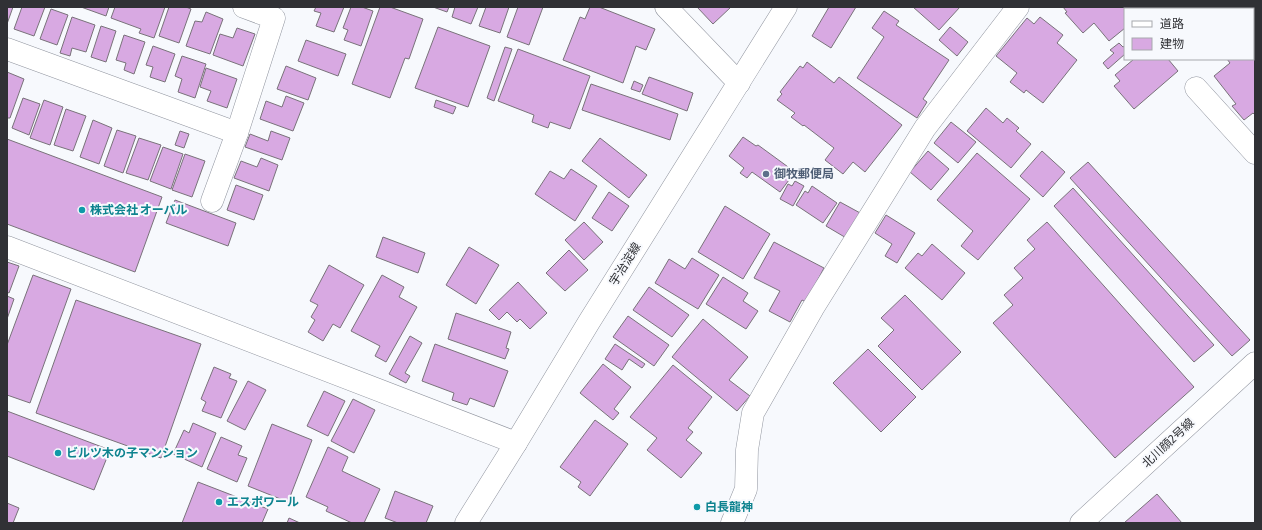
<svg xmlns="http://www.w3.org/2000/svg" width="1262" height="530" viewBox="0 0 1262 530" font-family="'Asap Condensed','Noto Sans JP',sans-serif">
<rect width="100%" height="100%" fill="#f7f9fd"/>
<g fill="#d8a9e2" stroke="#79727a">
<path d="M7 7H13L7 24Z"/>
<path d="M22 7H45L34 36 14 29Z"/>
<path d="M81 7H109L106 16Z"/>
<path d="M115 7H165L154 38 139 33 141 29 111 18Z"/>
<path d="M169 7H186L191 9 179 43 159 36Z"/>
<path d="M316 7H344L334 32 316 26 321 13 314 11Z"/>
<path d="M351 7H362L373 11 361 46 344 40 348 30 343 28Z"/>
<path d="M380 7H390L423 19 409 59 405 58 390 98 352 84Z"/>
<path d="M433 7H449L447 12Z"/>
<path d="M455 7H478L471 24 452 17Z"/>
<path d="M486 7H509L500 33 479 26Z"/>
<path d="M518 7H543L529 45 507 37Z"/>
<path d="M590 7H599L655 29 646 50 636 46 623 83 563 60 580 17 585 19Z"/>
<path d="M697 7H731L713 24Z"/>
<path d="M829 7H856L831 48 812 36Z"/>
<path d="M913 7H960L939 30Z"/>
<path d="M1063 7H1126L1127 9H1125V28L1109 41 1094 23 1083 33 1065 13 1067 12Z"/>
<path d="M1182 7H1214L1216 9H1180Z"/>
<path d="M1250 7H1255V34L1253 32V9H1248Z"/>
<path d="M51 9 68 15 57 45 40 39Z"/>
<path d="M884 11 899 21 896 25 949 60 923 99 927 102 917 118 857 78 884 37 872 28Z"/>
<path d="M206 12 223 19 210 54 186 46 195 21 202 22Z"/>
<path d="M72 17 95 25 86 52 72 48 70 56 60 53Z"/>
<path d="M1040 17 1063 35 1057 43 1077 60 1043 103 1026 90 1024 93 1010 82 1017 73 996 56 1027 18 1034 24Z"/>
<path d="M101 26 116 31 106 62 91 57Z"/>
<path d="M438 27 490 46 468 107 415 88Z"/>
<path d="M950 27 968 42 957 56 939 40Z"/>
<path d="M237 28 255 34 243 66 213 55 220 34 233 38Z"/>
<path d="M124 35 145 42 134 74 124 70 126 63 116 60Z"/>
<path d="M306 40 346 54 338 76 298 61Z"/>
<path d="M1119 43 1123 47 1125 46V54L1108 69 1103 63 1114 53 1110 50Z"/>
<path d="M153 46 175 54 165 82 150 77 153 67 146 65Z"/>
<path d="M1253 46 1255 49V115L1253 113 1244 120 1232 106 1236 104 1214 76 1230 63 1227 59H1253Z"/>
<path d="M505 47 512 49 494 101 487 98Z"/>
<path d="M518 49 590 76 570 129 550 122 548 128 532 122 534 115 498 101Z"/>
<path d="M182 56 206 64 195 98 178 92 182 79 175 76Z"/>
<path d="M1134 59H1168L1178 71 1134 109 1114 86 1120 81 1115 75Z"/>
<path d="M807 62 834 83 839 77 902 125 865 172 853 162 843 174 825 160 834 148 804 125 803 126 791 117 795 113 777 100 782 94 780 92 800 66 803 68Z"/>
<path d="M286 66 316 78 308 100 277 89Z"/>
<path d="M206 68 237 79 227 108 207 101 211 91 200 87Z"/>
<path d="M7 72 24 79 10 118H7Z"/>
<path d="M649 77 693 93 687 111 642 94Z"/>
<path d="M634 81 643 85 640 92 631 89Z"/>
<path d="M591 84 678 114 670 140 582 110Z"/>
<path d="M286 96 304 103 293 131 260 119 266 101 282 107Z"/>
<path d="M23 98 40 104 29 135 12 128Z"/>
<path d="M44 100 63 107 50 145 30 138Z"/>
<path d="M436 100 456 107 453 114 434 107Z"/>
<path d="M986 108 1003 123 1007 118 1019 128 1016 131 1031 144 1011 168 967 131Z"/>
<path d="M66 109 86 116 73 151 54 145Z"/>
<path d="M93 120 112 128 99 164 80 157Z"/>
<path d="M951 122 976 142 958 163 934 143Z"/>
<path d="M117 130 136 136 123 173 104 166Z"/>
<path d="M180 131 189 134 184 148 175 145Z"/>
<path d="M271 131 290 138 282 160 245 147 250 134 268 141Z"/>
<path d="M743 137 756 146 758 145 795 172 780 192 752 172 747 178 740 173 744 168 729 156Z"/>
<path d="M139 138 161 145 148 180 126 173Z"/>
<path d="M600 138 647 175 629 198 582 161Z"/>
<path d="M7 139 162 197 135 272 7 224Z"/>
<path d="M163 147 183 154 171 189 150 181Z"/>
<path d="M928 151 949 169 931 190 910 172Z"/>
<path d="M1042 151 1065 172 1043 197 1020 176Z"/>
<path d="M977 153 1030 199 978 260 961 246 973 231 937 200Z"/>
<path d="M185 154 205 161 192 197 172 190Z"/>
<path d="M261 158 278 165 269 191 234 178 241 161 257 167Z"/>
<path d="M1088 162 1250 340 1232 356 1070 178Z"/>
<path d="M571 169 597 186 575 221 535 194 550 171 564 179Z"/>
<path d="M795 181 804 186 793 206 780 199 788 184 792 186Z"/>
<path d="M236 185 263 195 254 220 227 210Z"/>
<path d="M812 186 837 203 823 223 796 205 805 191 808 193Z"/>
<path d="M1073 188 1214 345 1194 362 1054 206Z"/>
<path d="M609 192 629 206 612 231 592 218Z"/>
<path d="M175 200 236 223 228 246 166 223Z"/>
<path d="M840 202 862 214 848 239 826 226Z"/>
<path d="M725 206 770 234 743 279 698 252Z"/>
<path d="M886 215 915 233 897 263 885 256 892 244 875 233Z"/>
<path d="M584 222 603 242 584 260 565 240Z"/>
<path d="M1047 222 1194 387 1115 458 993 323 1013 305 1004 295 1023 278 1014 268 1035 249 1027 240Z"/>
<path d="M383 237 425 253 418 273 376 257Z"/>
<path d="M774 242 824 268 806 302 802 300 790 322 769 311 780 291 754 278Z"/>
<path d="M932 244 965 273 942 300 905 268 918 253 922 256Z"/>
<path d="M469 247 499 265 476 304 446 285Z"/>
<path d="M569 250 588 270 565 291 546 273Z"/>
<path d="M692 258 719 275 698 309 655 283 669 259 685 269Z"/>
<path d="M7 262 19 266 9 293 7 292Z"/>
<path d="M329 265 364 285 340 328 333 324 323 341 308 332 315 320 311 317 318 305 310 301Z"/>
<path d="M33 275 71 289 30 403 7 395V345Z"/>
<path d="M382 275 404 287 399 297 417 307 386 362 375 356 380 346 351 331Z"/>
<path d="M723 277 748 293 743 301 758 311 746 329 706 304Z"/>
<path d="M518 282 547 313 530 329 520 319 517 322 507 312 499 320 489 310Z"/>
<path d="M649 287 689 315 672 337 633 310Z"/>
<path d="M905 295 961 352 922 390 878 346 894 330 881 318Z"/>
<path d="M7 296 14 299 7 319Z"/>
<path d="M76 300 201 344 161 458 36 413Z"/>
<path d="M456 313 511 332 506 348 509 349 505 359 448 339Z"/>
<path d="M628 316 669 345 654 366 613 337Z"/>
<path d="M703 319 748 357 729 380 750 396 737 411 672 357Z"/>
<path d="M410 336 422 343 405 373 410 376 406 383 389 374Z"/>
<path d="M435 344 508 371 494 407 470 398 467 405 452 400 454 393 422 381Z"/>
<path d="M615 344 645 364 642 368 629 359 622 370 605 359Z"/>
<path d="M868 349 916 397 881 432 833 383Z"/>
<path d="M603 364 631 387 614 409 619 413 613 420 580 393Z"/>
<path d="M673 365 712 397 688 428 693 432 686 440 702 453 681 478 647 450 657 438 630 417Z"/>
<path d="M214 367 231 374 229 378 237 381 221 418 202 411 206 402 201 399Z"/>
<path d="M248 381 266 390 245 430 227 421Z"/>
<path d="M324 391 345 401 328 436 307 426Z"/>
<path d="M353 399 375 410 354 453 331 441Z"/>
<path d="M7 411 110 450 94 490 7 456Z"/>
<path d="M595 420 628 444 590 496 578 487 581 482 560 467Z"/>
<path d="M193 423 216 433 202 467 173 454 184 430 189 433Z"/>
<path d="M272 424 312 440 288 502 248 486Z"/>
<path d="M221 437 242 446 238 455 247 458 237 482 207 469Z"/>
<path d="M328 447 348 457 342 471 380 489 364 523H352L326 511 328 507 306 497Z"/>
<path d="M198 482 268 509 262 523H182Z"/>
<path d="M395 491 433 506 426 523H398L385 518Z"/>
<path d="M1157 494 1182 523H1124Z"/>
<path d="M7 503 19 508 13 523H7Z"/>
<path d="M289 518 300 523H287Z"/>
</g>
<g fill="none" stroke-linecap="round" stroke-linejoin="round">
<g stroke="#91959f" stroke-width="23">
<g id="street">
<path d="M7 49 237 133"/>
<path d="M1196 88 1255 153"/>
<path d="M212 201 237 133 274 18 244 7"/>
<path d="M7 247 516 443"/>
<path d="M732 523 746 489 747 450 753 413 813 308 925 128 1018 7"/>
<path d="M1081 523 1255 363"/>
</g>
</g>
<g stroke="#91959f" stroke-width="23">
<path id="secondary" d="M666 7 739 83"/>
</g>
<g stroke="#91959f" stroke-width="23">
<path id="primary" d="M466 523 516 443 589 322 786 7"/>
</g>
<use href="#street" stroke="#fff" stroke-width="22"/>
<use href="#secondary" stroke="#fff" stroke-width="22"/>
<use href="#primary" stroke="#fff" stroke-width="22"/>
</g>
<circle fill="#5c6f8a" stroke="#f7f9fd" stroke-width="1.5" cx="766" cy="174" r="4"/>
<g fill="#0f9aa8" stroke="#f7f9fd" stroke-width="1.5">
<circle cx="82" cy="210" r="4"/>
<circle cx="58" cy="453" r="4"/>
<circle cx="219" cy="502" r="4"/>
<circle cx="697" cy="507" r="4"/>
</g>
<g text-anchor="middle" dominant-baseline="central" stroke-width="4" stroke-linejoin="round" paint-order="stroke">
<g font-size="12" font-weight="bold" fill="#4e5e75" stroke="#f7f9fd" text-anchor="start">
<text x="774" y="174">御牧郵便局</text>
</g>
<g font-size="12" font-weight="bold" fill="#0d838f" stroke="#f7f9fd" text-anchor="start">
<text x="90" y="210">株式会社 オーバル</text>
<text x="66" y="453">ビルツ木の子マンション</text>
<text x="227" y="502">エスポワール</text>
<text x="705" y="507">白長龍神</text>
</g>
<g font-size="12" fill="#303135" stroke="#f7f9fd">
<text transform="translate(625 264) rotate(-58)">宇治淀線</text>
<text transform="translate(1168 443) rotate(-43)">北川顔2号線</text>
</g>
</g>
<rect width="1262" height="530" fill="none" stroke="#303135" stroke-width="16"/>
<rect x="1124" y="8" width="130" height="52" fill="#f7f9fd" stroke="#a7a9ad"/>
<rect x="1132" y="21" width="20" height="6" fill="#ffffff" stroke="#a7a9ad"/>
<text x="1160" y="28" font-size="12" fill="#303135">道路</text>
<rect x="1132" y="38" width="20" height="12" fill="#d8a9e2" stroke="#a7a9ad"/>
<text x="1160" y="48" font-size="12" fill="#303135">建物</text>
</svg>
